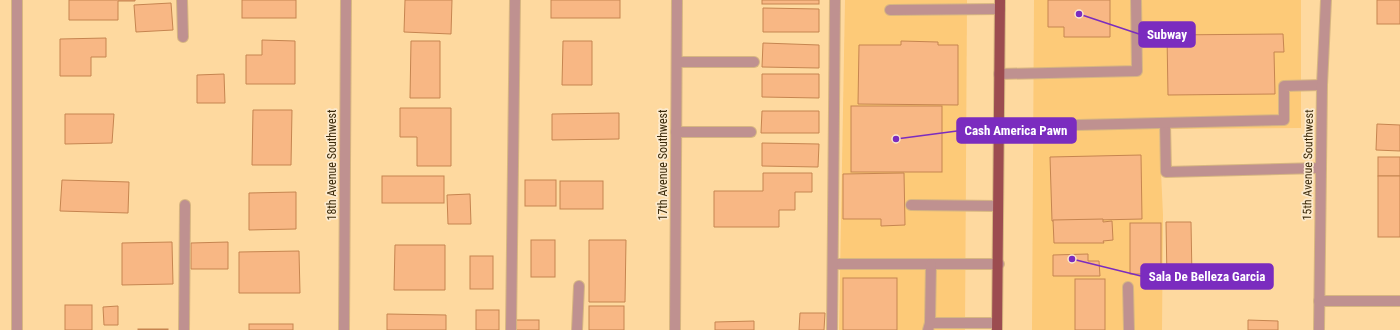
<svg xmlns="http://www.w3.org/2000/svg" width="1400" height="330" viewBox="0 0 1400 330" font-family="'Roboto Condensed',sans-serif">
<rect width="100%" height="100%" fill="#fed99f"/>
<g fill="#fdca78">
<path d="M845 0H967L965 330H839Z"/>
<path d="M1034 0H1301V128L1159 129 1163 215 1162 330H1032Z"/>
</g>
<g fill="#f8b784" stroke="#c68550">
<path d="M69 0H135V1H118V20H69Z"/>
<rect x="242" y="0" width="54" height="18"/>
<path d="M405 0H452L451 34 404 32Z"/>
<rect x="551" y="0" width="69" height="18"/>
<rect x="762" y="0" width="57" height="4"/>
<path d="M1048 0H1110V37H1064V27H1048Z"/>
<rect x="1377" y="0" width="23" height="24"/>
<path d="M171 3 173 30 136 32 134 5Z"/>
<path d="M763 8 819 9V32H763Z"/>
<path d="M1283 34 1284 52H1274L1275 94 1168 95 1167 35Z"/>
<path d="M106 38V57H91V76H60V39Z"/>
<path d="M262 40 295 41V84H246V55H262Z"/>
<path d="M411 41H440V98H410Z"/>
<path d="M563 41H592V85H562Z"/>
<path d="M901 41 938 42V45H958V105L858 104 859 45H901Z"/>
<path d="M763 43 819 45V68L762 67Z"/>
<path d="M224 74 225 103H197V75Z"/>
<path d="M762 74H819V98L762 97Z"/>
<rect x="851" y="106" width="91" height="66"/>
<path d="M400 108H451V166H417V137H400Z"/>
<path d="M253 110H292L291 165H252Z"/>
<path d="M762 111H819V133H761Z"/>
<path d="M619 113V139L552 140V114Z"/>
<path d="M65 114H114L112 143 65 144Z"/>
<path d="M1377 124 1400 125V151L1376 150Z"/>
<path d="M762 143 819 144 818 167 762 166Z"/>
<path d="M1141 155 1142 219 1052 221 1050 157Z"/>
<rect x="1378" y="157" width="22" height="19"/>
<path d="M763 173H812V192H795V210H779V227H714V191H763Z"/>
<path d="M904 173 905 225 881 226V219H843V174Z"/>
<rect x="382" y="176" width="62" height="27"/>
<rect x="1378" y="176" width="22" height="61"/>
<path d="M62 180 129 182 128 213 60 211Z"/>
<rect x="525" y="180" width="31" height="26"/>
<rect x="560" y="181" width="43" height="28"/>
<path d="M296 192V229L249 230V193Z"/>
<path d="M470 194 471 224H448L447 195Z"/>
<path d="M1103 219V222L1112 221 1113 240 1103 241 1104 243H1054L1053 220Z"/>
<path d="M1166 222H1191L1192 278 1167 279Z"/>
<rect x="1130" y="223" width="31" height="51"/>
<rect x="531" y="240" width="24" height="37"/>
<path d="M589 240H626L625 302H589Z"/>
<path d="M172 242 173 284 122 285V243Z"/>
<path d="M228 242V269H191V243Z"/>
<path d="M395 245H445V290H394Z"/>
<path d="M299 251 300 293H239V252Z"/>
<path d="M1088 254V261H1099L1100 276H1053V255Z"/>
<rect x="470" y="256" width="23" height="33"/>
<rect x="843" y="278" width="54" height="52"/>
<rect x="1075" y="279" width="30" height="51"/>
<rect x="65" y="305" width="27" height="25"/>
<path d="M118 306V325H104L103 307Z"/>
<rect x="589" y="306" width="35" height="24"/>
<rect x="476" y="310" width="23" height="20"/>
<path d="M800 313H825L824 330H799Z"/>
<path d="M387 314 446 315V330H387Z"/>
<rect x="515" y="320" width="24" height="10"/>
<path d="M1248 320 1278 321V330H1248Z"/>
<path d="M754 321V330H715V322Z"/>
<rect x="249" y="324" width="44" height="6"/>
<rect x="138" y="329" width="30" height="1"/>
</g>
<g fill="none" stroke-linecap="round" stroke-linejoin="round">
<g stroke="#d7b681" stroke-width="12">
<g id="minor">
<path d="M17 0V330"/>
<path d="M182 0 183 37"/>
<path d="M890 10 1000 9"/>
<path d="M677 62H754"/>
<path d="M999 74 1137 71 1136 0"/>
<path d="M1165 123 1166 172 1321 168"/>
<path d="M998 127 1284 120V86L1322 85"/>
<path d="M676 132H751"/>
<path d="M911 205 998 206"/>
<path d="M833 264H999"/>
<path d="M1128 287 1129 330"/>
<path d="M1319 301H1400"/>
<path d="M930 323H997"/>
<path d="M184 330 185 205"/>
<path d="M344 330 346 0"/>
<path d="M511 330 515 0"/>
<path d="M577 330 579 286"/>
<path d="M675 330 677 0"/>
<path d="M832 330 835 0"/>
<path d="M928 330 930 323 931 264"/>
<path d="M1319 330 1322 85 1326 0"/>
</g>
</g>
<g stroke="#d7b681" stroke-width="12">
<path id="major" d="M997 330 1000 0"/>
</g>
<use href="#minor" stroke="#bf9190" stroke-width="10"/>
<use href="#major" stroke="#9c4c50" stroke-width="10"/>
</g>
<g text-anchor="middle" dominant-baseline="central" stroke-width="3.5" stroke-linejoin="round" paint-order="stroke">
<g font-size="12" fill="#3b2a0a" stroke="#fceacd">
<text transform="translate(332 165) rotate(-90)">18th Avenue Southwest</text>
<text transform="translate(663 165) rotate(-90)">17th Avenue Southwest</text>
<text transform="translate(1308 165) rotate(-89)">15th Avenue Southwest</text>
</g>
</g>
<path fill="none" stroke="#7b2cbf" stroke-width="1.5" d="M1079 14L1139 34M896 139L957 131M1072 259L1141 276"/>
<g fill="#7b2cbf" stroke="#fceacd" stroke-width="1.5">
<circle cx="1079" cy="14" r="4"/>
<circle cx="896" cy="139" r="4"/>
<circle cx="1072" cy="259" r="4"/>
</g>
<g fill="#7b2cbf" stroke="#7b2cbf" stroke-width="1.5">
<rect x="1139" y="22" width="56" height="25" rx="4"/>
<rect x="957" y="118" width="119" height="25" rx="4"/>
<rect x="1141" y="264" width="132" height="25" rx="4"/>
</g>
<g font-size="13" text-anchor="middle" font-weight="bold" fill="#fff">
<text x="1167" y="39">Subway</text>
<text x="1016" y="135">Cash America Pawn</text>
<text x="1207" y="281">Sala De Belleza Garcia</text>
</g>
</svg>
